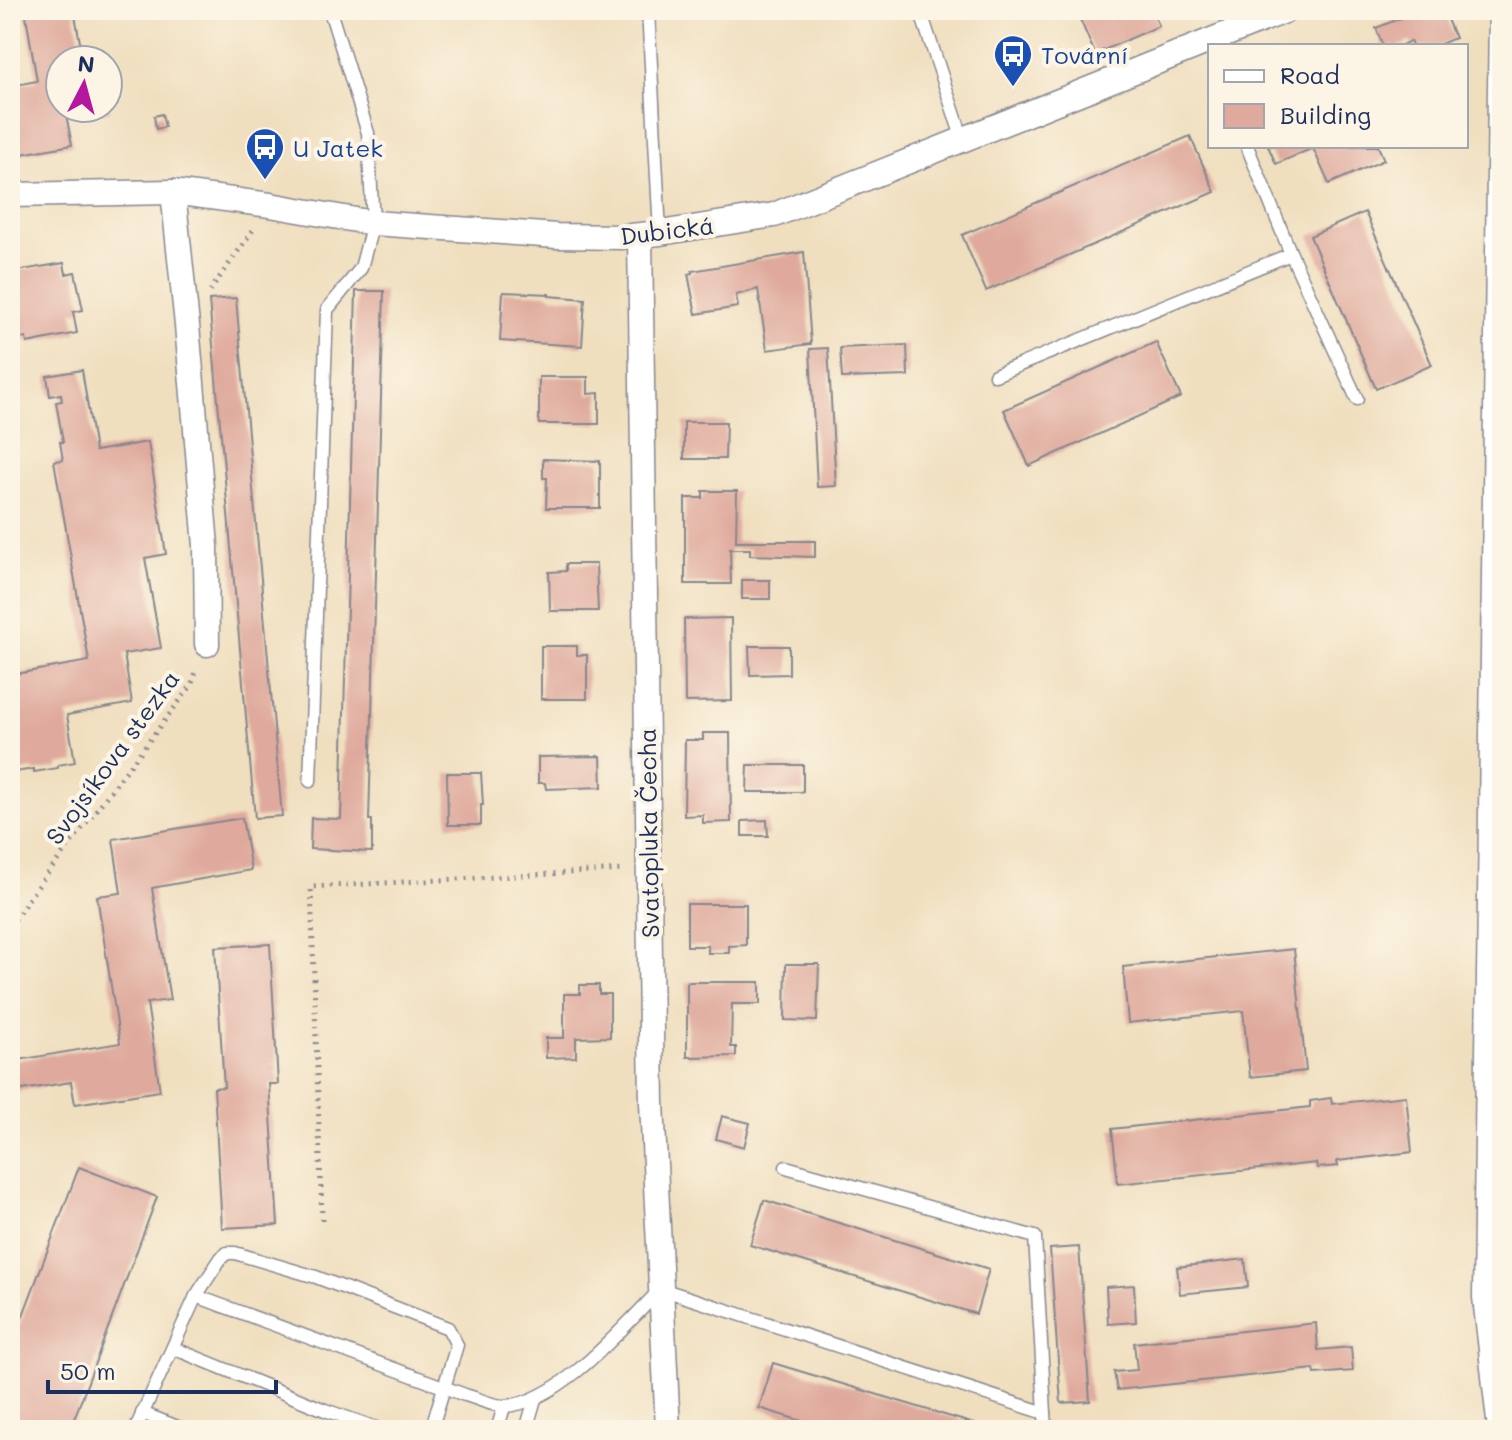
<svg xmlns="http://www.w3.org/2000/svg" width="1512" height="1440" viewBox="0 0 1512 1440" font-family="Mali,sans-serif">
<rect width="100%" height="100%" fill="#fcf5e5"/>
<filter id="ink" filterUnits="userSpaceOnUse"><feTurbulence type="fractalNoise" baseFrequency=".0125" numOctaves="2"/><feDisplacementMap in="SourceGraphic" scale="16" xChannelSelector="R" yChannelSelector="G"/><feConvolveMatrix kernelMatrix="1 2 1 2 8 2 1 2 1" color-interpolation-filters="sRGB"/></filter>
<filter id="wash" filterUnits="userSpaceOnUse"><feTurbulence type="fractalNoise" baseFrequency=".006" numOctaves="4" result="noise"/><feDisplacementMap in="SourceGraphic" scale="32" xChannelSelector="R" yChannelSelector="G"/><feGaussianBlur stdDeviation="1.8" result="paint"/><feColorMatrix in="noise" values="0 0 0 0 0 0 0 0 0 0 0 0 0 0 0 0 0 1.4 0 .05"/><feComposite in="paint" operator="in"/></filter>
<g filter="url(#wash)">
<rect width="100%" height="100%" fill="#f0dfbf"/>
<g id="blocks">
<g fill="#dfaa9d">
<path d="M25 10H74L81 48 60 52V108H110V111L83 115V111L66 114 72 145 10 156V86L37 81Z"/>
<path d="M543 10H569L552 13Z"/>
<path d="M1076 10H1152L1159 26 1095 54Z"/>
<path d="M1398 10H1443L1455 38 1436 46H1412L1410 41 1400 46H1383L1376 28 1401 18Z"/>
<path d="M162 114 165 127 156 129 154 116Z"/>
<path d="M1190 136 1215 192 986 291 962 235Z"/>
<path d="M1268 146H1378L1384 160 1329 184 1313 148 1276 164Z"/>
<path d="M1365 212 1432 365 1376 389 1310 236Z"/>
<path d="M804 252 811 344 767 350 758 289 736 295 738 307 696 314 688 274 692 273V271Z"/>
<path d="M64 263 66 274 75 272 83 310 73 312 77 333 27 343 26 338 10 340V272Z"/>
<path d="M356 291H384L369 820H372V852L310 849 311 818 341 819Z"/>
<path d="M503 292 549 294V296L585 299 582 346 500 341Z"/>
<path d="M236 298 282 816 255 818 209 300Z"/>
<path d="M1156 342 1181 397 1029 466 1004 410Z"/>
<path d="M907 345 908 376 842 378 840 348Z"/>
<path d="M828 348 836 486 817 487 810 349Z"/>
<path d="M82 370 95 451 148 442 166 554 145 558 161 648 124 654 132 703 67 715 75 762 58 765V768L34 772V769L15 772V775L10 776V675L89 661 54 461 63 460 60 442H63L56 402 62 401 61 394 50 396 47 376Z"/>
<path d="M539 377H588V394L599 393V424H539Z"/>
<path d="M684 422H726L725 459H684Z"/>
<path d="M543 459 600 461V508H546L547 478H543Z"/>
<path d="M703 491H737L736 541H815V557L750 555V549H730L731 584H685V498H703Z"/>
<path d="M566 564H596L598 611H550L549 572 566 571Z"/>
<rect x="742" y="580" width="28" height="19"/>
<path d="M731 618 732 701 685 702 684 619Z"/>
<path d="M541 646H577V655H587V699H541Z"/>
<path d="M749 646H789V674L750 675Z"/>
<path d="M703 733H730L731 822 703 823V815L684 816 685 740H703Z"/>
<path d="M601 756 602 787 546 789 545 783H538V757Z"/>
<path d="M748 765H803V792H747Z"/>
<path d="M447 773H481L483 805H481V825H448Z"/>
<path d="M242 818 251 870 152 888 170 1000 147 1003 160 1091 75 1104 71 1082 16 1091 12 1061 120 1043 97 896 121 893 113 839Z"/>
<path d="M767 820 768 836H742V821Z"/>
<path d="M687 904H746V945L729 946V953H708V946H687Z"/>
<path d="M270 944 278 1084H269L278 1225 222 1228 214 1088 224 1087 215 947Z"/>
<path d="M1294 949 1306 1071 1250 1077 1243 1011 1128 1023 1123 967Z"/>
<path d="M786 964H819L817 1021 785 1020Z"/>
<path d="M687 982H760V1004H732L731 1047H736V1056L687 1057Z"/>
<path d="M580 985H599V994H610V1037L576 1038V1057L546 1058V1038H564V994H580Z"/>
<path d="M1406 1096 1412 1152 1337 1161 1338 1166 1317 1168 1316 1163 1118 1184 1112 1129 1310 1107V1101L1331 1098 1332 1104Z"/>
<path d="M722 1116 750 1123 744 1147 716 1139Z"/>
<path d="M79 1167 157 1197 70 1430H13L10 1429V1350Z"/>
<path d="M764 1200 989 1269 976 1314 750 1245Z"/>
<path d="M1079 1247 1090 1401 1061 1403 1050 1249Z"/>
<path d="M1245 1259 1248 1287 1180 1294 1177 1267Z"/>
<path d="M1134 1285 1136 1322 1108 1324 1106 1287Z"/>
<path d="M1316 1323 1318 1350 1351 1347 1353 1371 1315 1374 1314 1369 1117 1390 1114 1372 1137 1370 1134 1343Z"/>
<path d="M773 1363 991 1429V1430H831L759 1408Z"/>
<path d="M1092 1422V1430H1063V1424Z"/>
</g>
</g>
</g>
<g filter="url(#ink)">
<use href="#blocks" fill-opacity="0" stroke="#86878e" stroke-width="2"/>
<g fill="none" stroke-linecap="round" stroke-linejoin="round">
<g stroke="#86878e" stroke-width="15">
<g id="service">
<path d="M648 10 660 233"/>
<path d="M920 10 963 140"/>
<path d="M1247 146 1291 254 1357 399"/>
<path d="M995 375 1291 254"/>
<path d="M310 781 327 310 361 268 373 223 368 133 331 14"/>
<path d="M786 1167 1035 1237 1046 1430"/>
<path d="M196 1296 465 1395C477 1398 494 1407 506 1406 562 1401 623 1327 661 1289L1045 1413"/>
<path d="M173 1348 325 1410 382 1430"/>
<path d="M142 1413 185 1430"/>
<path d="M135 1430 196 1296 221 1258 227 1253H235L316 1277 448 1328 457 1345 431 1430"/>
<path d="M497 1430 504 1407"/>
<path d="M526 1430 535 1399"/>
</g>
</g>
<g stroke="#86878e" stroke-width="27">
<g id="minor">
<path d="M173 192 187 325 206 546 207 644"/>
<path d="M10 195 173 192 270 205 373 223 557 236 621 237 660 233 774 215 1287 10"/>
<path d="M640 236 652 1103 668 1430"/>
<path d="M1500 1430 1485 1297 1501 10"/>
</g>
</g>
<g stroke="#86878e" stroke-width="5" stroke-dasharray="2 6" stroke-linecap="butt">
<path d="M210 291 253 230"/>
<path d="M10 926 32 894 191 686 197 669"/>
<path d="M322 1220 311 887 624 870"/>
</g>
<use href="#service" stroke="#fff" stroke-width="12"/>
<use href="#minor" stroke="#fff" stroke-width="24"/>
</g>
</g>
<defs>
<g id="bus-pin" transform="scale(2)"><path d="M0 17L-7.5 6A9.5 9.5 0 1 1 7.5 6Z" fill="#1a4fb4" stroke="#fcf5e5"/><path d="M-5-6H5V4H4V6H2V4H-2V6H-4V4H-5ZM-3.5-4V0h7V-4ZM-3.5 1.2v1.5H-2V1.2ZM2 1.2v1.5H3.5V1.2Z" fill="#fff"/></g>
</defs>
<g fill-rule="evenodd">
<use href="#bus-pin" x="1013" y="54"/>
<use href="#bus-pin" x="265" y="147"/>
</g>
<g text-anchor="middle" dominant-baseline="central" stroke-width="8" stroke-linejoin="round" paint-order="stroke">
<g font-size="24" fill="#164399" stroke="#fcf5e5" text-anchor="start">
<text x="1041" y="54">Tovární</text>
<text x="293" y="147">U Jatek</text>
</g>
<g font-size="24" fill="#1b2f5e" stroke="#fcf5e5">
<text transform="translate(667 230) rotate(-7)">Dubická</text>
<text transform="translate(112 757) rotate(-54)">Svojsíkova stezka</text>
<text transform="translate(648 833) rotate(-91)">Svatopluka Čecha</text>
</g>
</g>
<rect width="1512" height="1440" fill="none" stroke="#fcf5e5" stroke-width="40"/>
<rect x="1208" y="44" width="260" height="104" fill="#fcf5e5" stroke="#a2a6af" stroke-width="2"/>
<rect x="1224" y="70" width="40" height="12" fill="#ffffff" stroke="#a2a6af" stroke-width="2"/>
<text x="1280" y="84" font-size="24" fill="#1b2f5e">Road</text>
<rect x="1224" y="104" width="40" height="24" fill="#dfaa9d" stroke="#a2a6af" stroke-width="2"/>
<text x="1280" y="124" font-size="24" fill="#1b2f5e">Building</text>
<g transform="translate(84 84) rotate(6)"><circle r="38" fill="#fcf5e5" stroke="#a2a6af" stroke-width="2"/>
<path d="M0-6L14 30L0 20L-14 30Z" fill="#b5179e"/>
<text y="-12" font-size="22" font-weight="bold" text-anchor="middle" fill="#1b2f5e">N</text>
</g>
<path d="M48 1380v12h228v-12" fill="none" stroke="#1b2f5e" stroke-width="4"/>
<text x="60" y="1380" font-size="24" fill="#1b2f5e" stroke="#fcf5e5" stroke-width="6" paint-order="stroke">50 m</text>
</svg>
